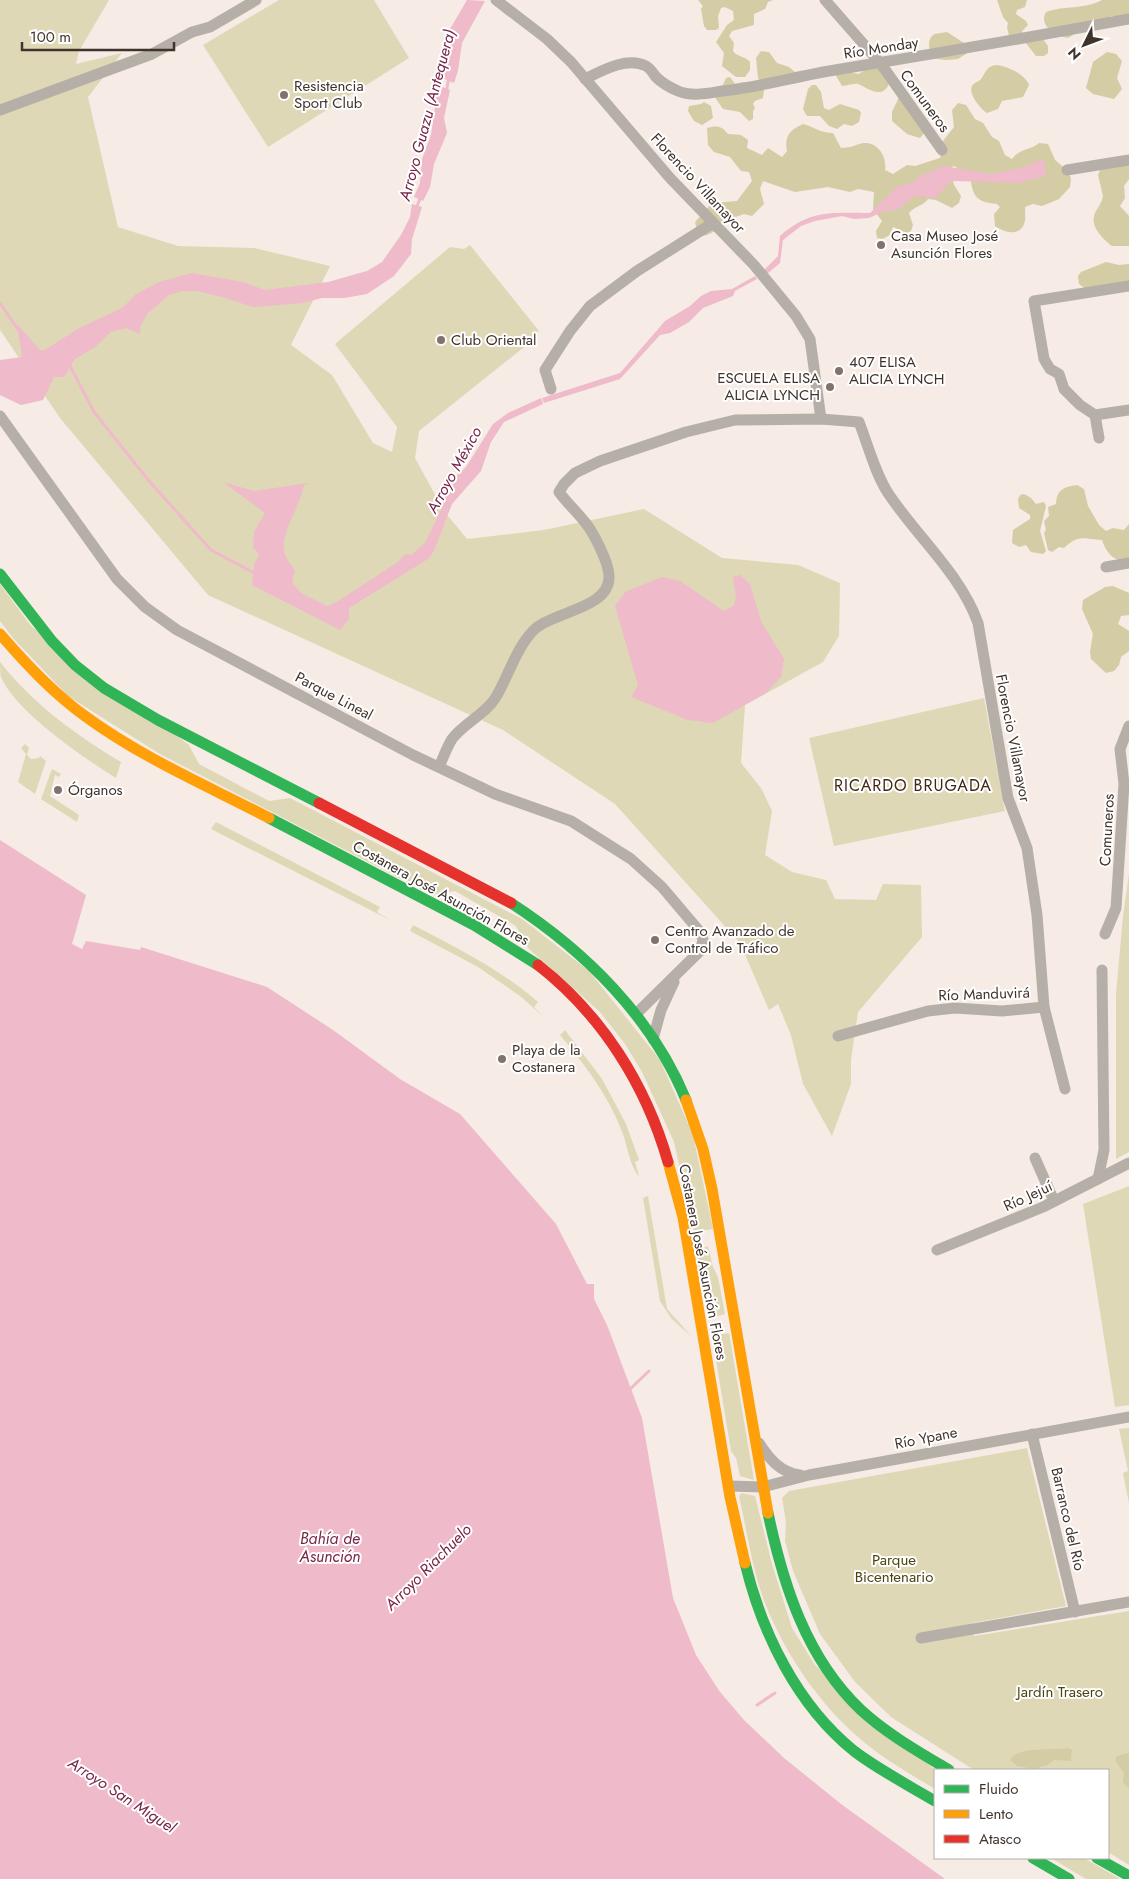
<svg xmlns="http://www.w3.org/2000/svg" width="1129" height="1879" viewBox="0 0 1129 1879" font-family="Jost,sans-serif">
<rect width="100%" height="100%" fill="#f6ebe5"/>
<g fill="#dfd8b6">
<path d="M0 0H109L79 51 76 64 122 53 88 97 118 227 178 246 254 248 330 266 291 345 332 375 373 443 392 452 397 427 335 344 450 247 464 249 470 245 539 331 532 337 533 340 419 431 415 458 444 511 467 539 544 530 644 509 722 558 798 565 840 583 839 636 823 662 745 705 741 763 761 788 772 811 765 855 792 872 826 880 835 899 876 900 883 884 921 885 922 937 858 1012 851 1060V1084L832 1136 803 1084 791 1035 778 1004 769 1010 740 943 615 804 503 730 208 595 60 418 0 330Z"/>
<path d="M279 0H374L409 58 268 147 203 45Z"/>
<path d="M0 584 31 626 189 745 199 764 269 801 290 798 522 919 589 971 660 1060 693 1135 713 1229 694 1232 674 1142 642 1072 625 1044 600 1012 528 948 516 926 455 891 432 895 160 754 68 696 13 638 0 621Z"/>
<path d="M0 662C33 704 76 735 121 762L116 778C84 758 16 712 1 677 0 673 0 666 0 662Z"/>
<path d="M984 698 1005 811 834 846 809 738Z"/>
<path d="M25 744 29 748 27 755 31 759 39 758 40 756 46 761 35 794 18 782 26 754 21 748Z"/>
<path d="M52 769 61 774 59 777 55 775 50 796 79 815 77 822 41 799Z"/>
<path d="M216 822 380 907 377 912 390 920 211 829Z"/>
<path d="M1129 874V1152L1116 1159V994L1123 916Z"/>
<path d="M413 925C457 948 500 969 538 1002L534 1007 545 1018 520 996 478 967 410 931Z"/>
<path d="M565 1030 602 1079 626 1124 639 1160 635 1162 639 1176C632 1170 627 1148 624 1137 611 1099 586 1066 560 1035Z"/>
<path d="M1129 1186V1405L1115 1407 1083 1204Z"/>
<path d="M648 1196 667 1309 692 1337 671 1318 660 1301 643 1198Z"/>
<path d="M708 1246 713 1267 718 1277 725 1314 714 1317 702 1283 697 1254 699 1250Z"/>
<path d="M729 1333 754 1480 740 1476 736 1458 731 1451 712 1336Z"/>
<path d="M1129 1428V1503L1123 1473 1128 1471 1119 1429Z"/>
<path d="M1027 1448 1066 1606 972 1623 974 1636 1129 1611V1865L1108 1852V1770H974L891 1717 855 1682 820 1634 793 1571 785 1541 786 1522 782 1498 789 1491Z"/>
<path d="M742 1493 755 1496 772 1564 792 1628 815 1665 935 1770V1789C912 1775 887 1761 865 1743 821 1707 786 1656 765 1603 752 1569 747 1531 739 1496Z"/>
<path d="M1051 1858H1084L1120 1879H1086Z"/>
</g>
<g fill="#d4cca4">
<path d="M698 0H773L768 2 765 9 754 14V25L732 31 729 36 734 43 733 51C737 57 745 56 750 62V70L745 77H736L722 66 724 53 716 42 727 25 734 20 733 11 725 7 721 8 718 16 719 28 716 30H707L704 26 701 9 703 6Z"/>
<path d="M997 0H1027L1025 7 1017 10 1016 14 1026 21 1028 25 1022 31 1024 35 1043 39 1048 46V53L1044 56H1036L1025 42 1009 36 1007 27 1008 23 1003 17Z"/>
<path d="M1102 0H1129V18L1111 16 1106 23 1078 32 1068 38C1056 36 1038 26 1046 12 1065 5 1084 10 1102 0Z"/>
<path d="M947 32 967 45 969 52 958 59C951 60 940 61 933 57 929 51 926 38 935 34 938 33 943 33 947 32Z"/>
<path d="M761 51 769 52 777 63 789 67 796 73 762 84 758 78 756 58Z"/>
<path d="M1107 52 1116 54 1122 61 1117 78 1122 89 1114 99 1093 94 1086 88 1093 62Z"/>
<path d="M995 65C1006 65 1026 75 1029 85L1023 97 1002 101 998 109 987 113C981 109 968 94 972 86 974 82 979 82 981 79 986 72 986 67 995 65Z"/>
<path d="M878 68 889 84C882 100 868 88 858 84 854 83 847 86 842 86L835 74 847 72 859 74 866 69Z"/>
<path d="M730 77 735 84 743 82 764 90 763 98 755 101 753 104 755 108 753 111V119L749 121 740 112 723 109 716 99V91L723 85 726 78Z"/>
<path d="M812 85H816L821 92 824 108 829 110 840 104 859 110 861 113 859 122 852 126 844 124 837 129 829 126 820 116H807L803 109 808 89Z"/>
<path d="M899 97 925 132 920 138 907 134 892 121V112Z"/>
<path d="M704 102 711 106 713 118 702 125 694 121 688 111 689 106 701 104Z"/>
<path d="M958 103 966 105 975 119 983 123 992 137 999 141 1005 155 1012 159C1020 148 1030 151 1039 143L1048 144 1055 160 1068 171 1071 179 1070 187 1059 199 1042 206 1033 204 1025 207C1025 211 1026 220 1024 224 1019 237 1003 232 995 226L994 214 1000 207 997 204C976 202 973 197 970 176L954 166 950 168 954 185 961 196 959 203 952 208 936 200 928 199C923 206 915 206 909 213L913 225 911 231 907 233 893 227 890 235 882 239 877 238 876 231 882 221 873 209 874 192 858 189 850 192 828 187 795 192 763 181 760 189 764 204 752 216 744 214 721 222C717 231 712 234 702 236L697 230 695 222 712 203 737 201 752 181 749 172 741 171 730 157 714 152 708 145 707 128C717 125 722 126 728 134L741 135 748 140 747 148 762 155 768 148 782 157 787 151C784 136 790 130 803 124 815 127 820 133 833 133L841 148C852 148 856 144 864 143 879 142 887 158 885 170L893 174 907 165 915 166 940 158 943 141 954 127 952 110Z"/>
<path d="M1129 162V179L1124 186 1125 198 1120 206 1129 216V246H1112C1102 238 1088 225 1096 211 1099 206 1102 202 1103 196L1098 175 1101 168Z"/>
<path d="M1106 262 1119 265 1129 264V288L1086 289 1079 284 1078 276 1081 272Z"/>
<path d="M1077 485 1084 489 1088 506 1099 525 1106 531 1113 528 1124 530 1129 524V559C1114 564 1106 552 1102 540 1083 539 1079 534 1064 548L1059 547 1052 552 1048 550 1044 533 1046 530 1044 521 1049 516 1048 507 1056 504C1057 489 1064 487 1077 485Z"/>
<path d="M1024 494 1031 498 1036 504 1044 502 1046 506 1040 531 1046 551 1043 554 1031 552 1026 545 1019 547 1012 543 1013 530 1030 519V515L1019 508 1018 499 1020 495Z"/>
<path d="M1113 586 1129 593V615L1121 616 1118 624 1129 631V651L1121 657 1119 665 1114 671 1106 673 1091 659 1090 651 1093 634 1082 609 1083 600 1105 587Z"/>
<path d="M1068 1748 1072 1750 1071 1761 1054 1760 1047 1765 1034 1769 1017 1766 1010 1760C1019 1745 1053 1751 1068 1748Z"/>
<path d="M1129 1753V1789L1123 1782 1124 1773 1115 1760 1117 1756Z"/>
</g>
<g fill="#efbac9">
<path d="M467 0 485 1 462 43 458 71 454 83 442 78 450 29Z"/>
<path d="M440 86 450 90 444 118 447 133 434 164 430 187 423 201 414 197 420 183 422 159 431 135 437 92Z"/>
<path d="M1044 159 1046 176 1018 183 955 181 950 182 935 198 914 196 899 209 882 212 869 218 854 219 842 216 815 221 801 226 783 240 780 263 767 274 764 270 778 256 780 236C811 209 832 213 870 213L897 187 916 181 920 176 944 166 991 174 1021 168Z"/>
<path d="M412 204 422 207 412 239 411 254 394 276 367 294 344 298H322L303 303 253 307 222 297 197 291H182L169 295 147 314 140 327V334L126 328 111 332 94 348 75 359 64 377H54L43 400 21 405 0 395V360L22 357 17 324 40 350H45L79 328 122 308 136 294 159 282 192 273 243 282 265 290 328 282 367 271 382 262 401 235 410 217Z"/>
<path d="M755 276 757 279 735 291 733 296 703 308 689 322 670 333 660 335 620 379 544 403 542 398 620 373 665 321 690 306 701 296 711 291 732 289Z"/>
<path d="M541 398 543 404 504 422 491 442 481 471 452 504 434 551 428 559 349 608V619L340 630 252 585 254 564 259 555 253 547 254 532 265 513 223 482 254 491 309 483 304 485C301 505 278 536 285 554 287 560 292 566 295 571L292 582 301 593 327 606 338 601 398 562 405 554 411 555 425 543 441 510 444 487 466 467 493 424 508 413Z"/>
<path d="M740 575 750 584 761 621 784 659 781 677 766 693 713 723 688 720 631 697 638 685 615 606 625 592 662 577 680 581 724 611 733 606 736 598 733 577Z"/>
<path d="M0 840 86 895 72 944 82 949 86 941 140 950 141 947 267 987 333 1030 400 1079 460 1114 556 1224 587 1284H594V1299L607 1325 642 1418 673 1598 696 1655 720 1692 744 1720 784 1758 841 1804 945 1879H0Z"/>
</g>
<g fill="none" stroke-linecap="round" stroke-linejoin="round">
<g stroke="#efbac9" stroke-width="3">
<path d="M446 93 449 77"/>
<path d="M416 209 421 196"/>
<path d="M0 303 19 331"/>
<path d="M69 364 94 412 149 481 211 550 256 574"/>
<path d="M628 1391 649 1371"/>
<path d="M757 1705 775 1693"/>
</g>
<g stroke="#b6afa8" stroke-width="11">
<path d="M496 0 547 39 571 62 670 178 754 265 796 316 810 339 821 419"/>
<path d="M825 0 881 64 942 150"/>
<path d="M585 79C601 71 627 56 646 66 650 68 653 73 656 77 662 83 671 88 678 91 692 97 709 93 723 91 761 87 797 76 835 70 933 54 1031 37 1129 19"/>
<path d="M0 110 152 54 192 32 210 27 256 0"/>
<path d="M1067 170 1129 160"/>
<path d="M551 389 545 370 570 331 590 306 637 271 713 223"/>
<path d="M1095 415 1129 410"/>
<path d="M0 416 117 579 145 607 177 630 413 755 495 794 571 821 631 859 662 887 701 933 703 940 700 951 636 1014"/>
<path d="M1099 438 1095 415 1080 405 1064 389 1059 374 1050 369 1044 359 1034 301 1129 286"/>
<path d="M1106 567 1129 563"/>
<path d="M439 767C443 758 447 747 452 739 464 723 486 714 496 697 509 675 517 645 536 628 557 611 610 608 609 576 609 563 593 531 584 521 576 511 567 503 559 492L564 484 575 473 600 461 686 432 735 420 821 419 859 422C868 445 875 473 888 493 917 537 960 573 978 623L1008 798 1027 848 1037 915 1044 1007 1065 1089"/>
<path d="M1105 934 1116 908 1124 784 1120 749 1129 726"/>
<path d="M838 1036 928 1011 955 1008 1002 1011 1044 1007"/>
<path d="M653 1039 661 1010 674 982"/>
<path d="M1035 1158 1054 1201"/>
<path d="M1098 1179 1104 1150 1102 970"/>
<path d="M937 1250 1043 1207 1129 1163"/>
<path d="M1032 1434 1075 1612"/>
<path d="M759 1443C769 1459 781 1473 800 1475"/>
<path d="M729 1486 763 1487 809 1475 1129 1417"/>
<path d="M921 1638 1129 1602"/>
</g>
<g stroke="#30b455" stroke-width="11">
<path d="M0 574 52 641 75 665 104 688 158 720 319 803"/>
<path d="M269 818 474 925 538 965"/>
<path d="M511 903C585 951 652 1017 686 1100"/>
<path d="M768 1513C783 1584 806 1658 861 1710 887 1734 919 1752 949 1770"/>
<path d="M745 1563C762 1633 797 1705 854 1751 879 1770 908 1785 935 1801"/>
<path d="M1033 1858 1069 1879"/>
<path d="M1097 1858 1129 1876"/>
</g>
<g stroke="#ff9f0a" stroke-width="11">
<path d="M0 634C26 664 53 693 85 716 142 758 208 786 269 818"/>
<path d="M686 1100 703 1149 712 1189 768 1513"/>
<path d="M668 1162 683 1217 730 1497 745 1563"/>
</g>
<g stroke="#e5322d" stroke-width="11">
<path d="M319 803 511 903"/>
<path d="M538 965C602 1015 646 1085 668 1162"/>
</g>
</g>
<g fill="#80736d" stroke="#fff" stroke-width="2">
<circle cx="284" cy="95" r="5"/>
<circle cx="881" cy="245" r="5"/>
<circle cx="441" cy="340" r="5"/>
<circle cx="839" cy="371" r="5"/>
<circle cx="830" cy="387" r="5"/>
<circle cx="58" cy="790" r="5"/>
<circle cx="655" cy="940" r="5"/>
<circle cx="502" cy="1059" r="5"/>
</g>
<g text-anchor="middle" dominant-baseline="central" stroke-width="4" stroke-linejoin="round" paint-order="stroke">
<g font-size="15" fill="#40332c" stroke="#fff">
<text transform="translate(881 48) rotate(-9)">Río Monday</text>
<text transform="translate(925 101) rotate(54)">Comuneros</text>
<text transform="translate(698 183) rotate(47)">Florencio Villamayor</text>
<text transform="translate(334 696) rotate(28)">Parque Lineal</text>
<text transform="translate(1013 738) rotate(79)">Florencio Villamayor</text>
<text transform="translate(1107 830) rotate(-87)">Comuneros</text>
<text transform="translate(441 893) rotate(29)">Costanera José Asunción Flores</text>
<text transform="translate(984 994) rotate(-2)">Río Manduvirá</text>
<text transform="translate(1028 1196) rotate(-25)">Río Jejuí</text>
<text transform="translate(703 1262) rotate(79)">Costanera José Asunción Flores</text>
<text transform="translate(926 1438) rotate(-11)">Río Ypane</text>
<text transform="translate(1068 1519) rotate(77)">Barranco del Río</text>
</g>
<g font-size="15" fill="#40332c" stroke="#fff" text-anchor="start">
<text x="294" y="86">Resistencia<tspan x="294" dy="17">Sport Club</tspan></text>
<text x="891" y="236">Casa Museo José<tspan x="891" dy="17">Asunción Flores</tspan></text>
<text x="451" y="340">Club Oriental</text>
<text x="849" y="362">407 ELISA<tspan x="849" dy="17">ALICIA LYNCH</tspan></text>
<text x="820" y="378" text-anchor="end">ESCUELA ELISA<tspan x="820" dy="17">ALICIA LYNCH</tspan></text>
<text x="68" y="790">Órganos</text>
<text x="665" y="931">Centro Avanzado de<tspan x="665" dy="17">Control de Tráfico</tspan></text>
<text x="512" y="1050">Playa de la<tspan x="512" dy="17">Costanera</tspan></text>
</g>
<g font-size="15" fill="#4a440f" stroke="#fff">
<text x="894" y="1560">Parque<tspan x="894" dy="17">Bicentenario</tspan></text>
<text x="1060" y="1692">Jardín Trasero</text>
</g>
<g font-size="16" font-style="italic" fill="#782649" stroke="#fff">
<text transform="translate(427 115) rotate(-75)">Arroyo Guazu (Antequera)</text>
<text transform="translate(454 470) rotate(-61)">Arroyo México</text>
<text x="330" y="1538">Bahía de<tspan x="330" dy="18">Asunción</tspan></text>
<text transform="translate(428 1567) rotate(-45)">Arroyo Riachuelo</text>
<text transform="translate(122 1795) rotate(33)">Arroyo San Miguel</text>
</g>
<g font-size="16" letter-spacing="1" fill="#3f2618" stroke="#fff">
<text x="913" y="785">RICARDO BRUGADA</text>
</g>
</g>
<rect x="934" y="1769" width="175" height="90" fill="#ffffff" stroke="#b3adab"/>
<rect x="944" y="1785" width="25" height="8" fill="#30b455" stroke="#b3adab"/>
<text x="979" y="1794" font-size="15" fill="#40332c">Fluido</text>
<rect x="944" y="1810" width="25" height="8" fill="#ff9f0a" stroke="#b3adab"/>
<text x="979" y="1819" font-size="15" fill="#40332c">Lento</text>
<rect x="944" y="1835" width="25" height="8" fill="#e5322d" stroke="#b3adab"/>
<text x="979" y="1844" font-size="15" fill="#40332c">Atasco</text>
<g transform="translate(1084 45) rotate(228)" stroke="#ffffff" stroke-width="4" paint-order="stroke">
<path d="M0-4L9 19L0 12L-9 19Z" fill="#40332c"/>
<text y="-8" font-size="14" font-weight="bold" text-anchor="middle" fill="#40332c">N</text>
</g>
<path d="M22 42v8h152v-8" fill="none" stroke="#40332c" stroke-width="2.5"/>
<text x="30" y="42" font-size="15" fill="#40332c" stroke="#ffffff" stroke-width="4" paint-order="stroke">100 m</text>
</svg>
